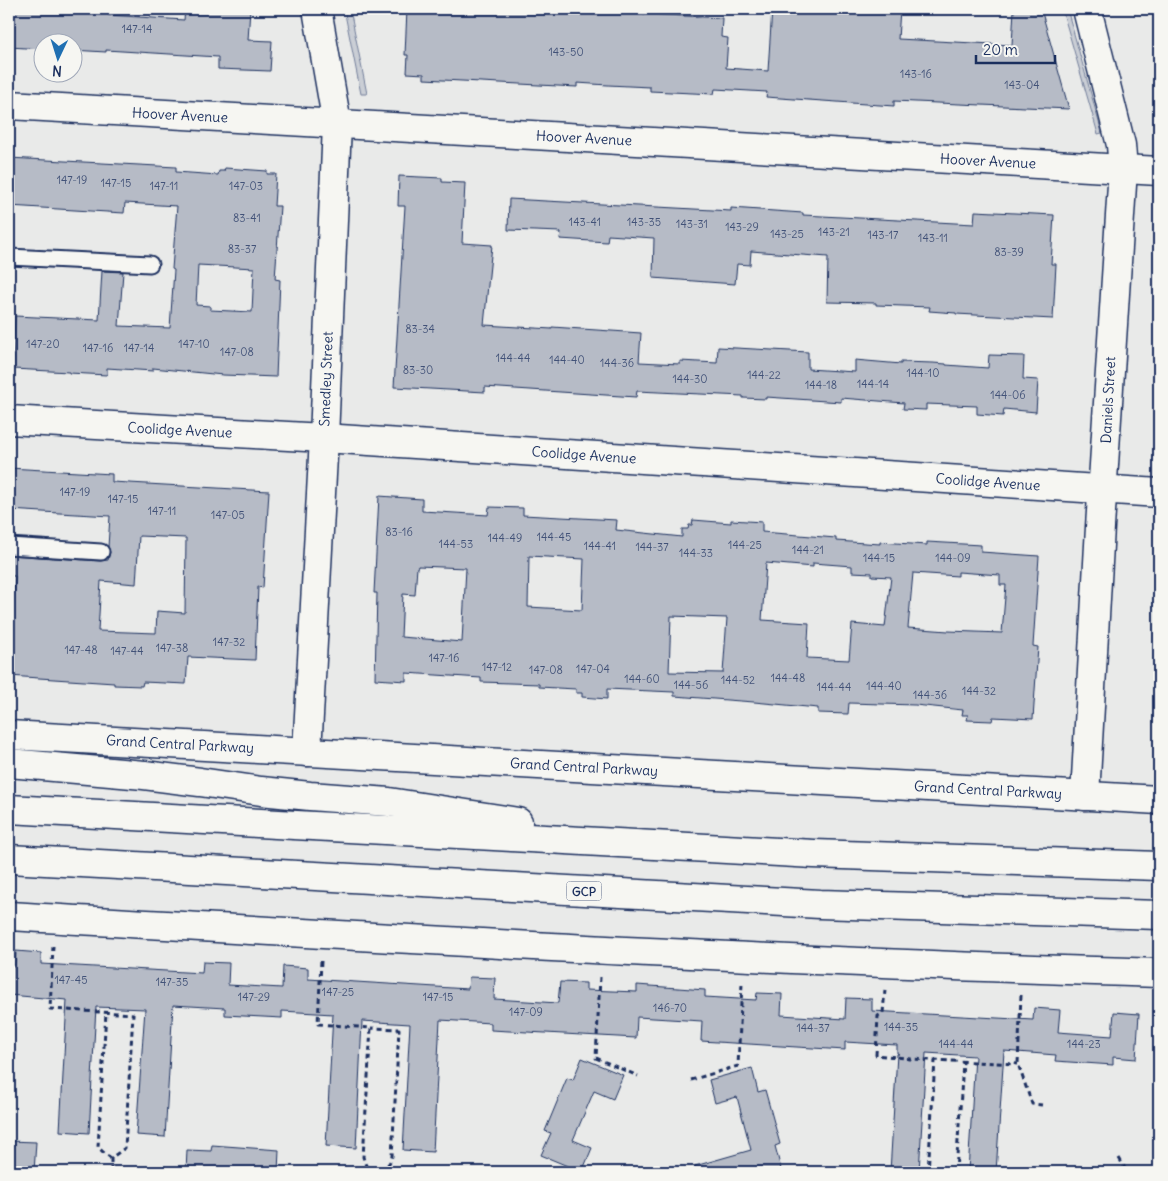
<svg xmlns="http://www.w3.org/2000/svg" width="1168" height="1181" viewBox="0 0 1168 1181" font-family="Delius,sans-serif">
<rect width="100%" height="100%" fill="#e9eae9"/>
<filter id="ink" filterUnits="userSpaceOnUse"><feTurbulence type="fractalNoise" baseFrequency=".02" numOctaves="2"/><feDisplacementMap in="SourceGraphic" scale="10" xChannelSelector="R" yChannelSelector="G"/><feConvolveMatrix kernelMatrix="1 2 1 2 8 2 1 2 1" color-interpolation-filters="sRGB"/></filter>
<g filter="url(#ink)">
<g fill="#caced5" stroke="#727e9a">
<path d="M344 9H350L367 94H361Z"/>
<path d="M1062 9H1067L1102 133 1098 134Z"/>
</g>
<g fill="#b6bbc6" stroke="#1b2f5e" fill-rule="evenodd">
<path d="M9 9H109L108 15 184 20 185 9H250L248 40 272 41 270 71 218 69V57L106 50V52L72 50V42H42V49L9 47Z"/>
<path d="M407 9H609V12L722 18 721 37 728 38 726 68 768 71 772 9H900L898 39 1012 45 1014 9H1041L1069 109 894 101V106L766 97 767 92 715 89 714 94 650 91V87L608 85 577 83V87L424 79V74L407 73 408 55H405Z"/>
<path d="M9 158 176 167V172L218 175 219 171H224L225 168 267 171V174H276L274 206H280L275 279 280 280 276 377 223 375 153 368V371L107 368V375L69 373V372L13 369 15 316 99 320 102 271 123 272 119 326 170 328 174 270 172 269 177 206 125 203 124 213 9 206ZM198 265 254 268 252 312 210 310V306L196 305Z"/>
<path d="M399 176 442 178V182L465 183 462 243 492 245 484 325 552 329V327L641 333 639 362 680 364V361L717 363 718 347 808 352V369L855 372V360L901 364V362L933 363 946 364V365L988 368 989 355 1024 356 1023 379 1038 380 1036 412 1004 409 1003 416 977 414V406L926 404V410L903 409 904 403 841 398V402L766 397V399L743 398V396L637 391 636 397 485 387V392L394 387 405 206H398Z"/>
<path d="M509 199 731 211V208L803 213V215L974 224 975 211 1054 215 1051 264H1056L1053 319 956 314V313L929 311 930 307 876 305V303L827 302 828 257 751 251 750 265 737 264 735 284 653 278 654 238 608 235 607 242 560 239 561 232 508 230Z"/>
<path d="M9 468 112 474V482L269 491 263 588 258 587 255 660 188 657 186 684 143 682 142 686 114 685V683L9 676 15 576H9V555L100 561 108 560 110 552 108 547 110 516 9 510ZM139 536 186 538 185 613 157 611 156 633 98 631 101 581 136 584Z"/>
<path d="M379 496 422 499V511L488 515 489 507 523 508V515L617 520 616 530 682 537V529H688L689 525H692L693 520 731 523V520L762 522V532L836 538V541L880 544V542L927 545V542L981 545V552L1039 556 1033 646 1038 647 1033 719 993 717 992 721 967 720 968 715H962L963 710 915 705 849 703 848 714 818 713V708L754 702 674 696V692L607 689V699L582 697V693H576V689L539 687V684L481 682V678L406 673V681L375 679 377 593H374ZM529 556 584 559 582 610 528 607ZM766 563 813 567V563L852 566V572L872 573V576L891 577 885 627 852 624 849 660 807 658 809 623 762 620ZM418 566 466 568 462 642 401 637 403 594 415 595 417 567H418ZM958 572 1000 575V585H1006L1002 633 948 631 908 628 913 573 958 576ZM671 616 727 618 723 673 669 672Z"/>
<path d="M16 951 41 953V964L202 973 203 962 229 963 228 985 282 988 283 966 308 968V979L468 989 469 977 495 978 494 999 558 1003 560 982 586 983V990L637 992V985L705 990V997L756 1000 757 993 782 994 781 1015 845 1019 846 998 872 999V1011L1033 1020 1034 1008 1060 1010 1058 1032 1112 1036 1114 1012 1139 1014 1136 1059 1113 1057V1065L1055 1061 1056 1055 1004 1051 996 1172H968L975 1056 926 1053 919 1172H890L897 1054H899L897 1053V1045L845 1042V1050L701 1041 702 1021 637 1017 636 1038 491 1030V1023L440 1020 433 1152 403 1150 410 1024 362 1021 356 1148 326 1146 333 1014 282 1011V1018L225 1015V1008L173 1005 165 1137 136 1135 145 1009 96 1007 89 1133 60 1131 67 1000 9 995V966L15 967Z"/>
<path d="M582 1058 623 1075 613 1099 594 1091 573 1140 592 1148 582 1172 541 1155 551 1133 545 1131 567 1078 573 1080Z"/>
<path d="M752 1068 758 1092 765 1090 780 1144 775 1146 781 1169 769 1172H696L695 1166 751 1150 737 1097 715 1103 709 1080Z"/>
<path d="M9 1141 36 1142 34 1172H9Z"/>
<path d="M212 1145 279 1150 278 1172H186L187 1150 211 1151Z"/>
</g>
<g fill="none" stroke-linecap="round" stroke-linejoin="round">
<g stroke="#1b2f5e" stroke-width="19">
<g id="lane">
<path d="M9 257 150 264"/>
<path d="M9 546 101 552"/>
</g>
</g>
<g stroke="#1b2f5e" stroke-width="31">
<g id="street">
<path d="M9 105 1159 171"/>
<path d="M9 420 324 438 1159 493"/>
<path d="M307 752 324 438 337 124 317 9"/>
<path d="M1085 796 1100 527 1123 169 1121 145 1087 9"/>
</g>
</g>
<g stroke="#1b2f5e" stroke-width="31">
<g id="secondary">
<path d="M9 735 1159 800"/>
<path d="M9 916C392 938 775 962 1159 973"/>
</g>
</g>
<g stroke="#1b2f5e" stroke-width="31">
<g id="highway">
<path d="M9 763 144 775 200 782 261 791 310 796 389 802 518 822"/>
<path d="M9 809 814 854 1159 866"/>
<path d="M9 859 820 904 1159 915"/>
</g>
</g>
<g stroke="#1b2f5e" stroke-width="3" stroke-dasharray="5 4" stroke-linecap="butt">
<path d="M53 946 50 1009 133 1014 125 1148 111 1158 103 1152 98 1147 106 1012"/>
<path d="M321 961 318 1024 371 1028 363 1157 366 1166 377 1171C385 1168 390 1165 392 1156L399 1029 371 1028"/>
<path d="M600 977 596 1058 638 1076"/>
<path d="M885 990 883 1013 878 1016 876 1055 905 1058 910 1059 1018 1064"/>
<path d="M1021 995 1018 1064 1032 1104 1042 1105"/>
<path d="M691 1080 738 1066 742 983"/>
<path d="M1119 1158 1127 1172"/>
<path d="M111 1172V1158"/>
<path d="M928 1172 935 1061"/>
<path d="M956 1172 963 1062"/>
</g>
<use href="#lane" stroke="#f6f6f2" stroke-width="15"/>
<use href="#street" stroke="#f6f6f2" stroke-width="28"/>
<use href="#secondary" stroke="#f6f6f2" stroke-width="28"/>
<use href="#highway" stroke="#f6f6f2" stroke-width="28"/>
</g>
</g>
<g text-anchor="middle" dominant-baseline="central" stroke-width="4" stroke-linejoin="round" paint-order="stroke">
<g font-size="11" fill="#425278">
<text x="137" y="29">147-14</text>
<text x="566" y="52">143-50</text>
<text x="916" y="74">143-16</text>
<text x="1022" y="85">143-04</text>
<text x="72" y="180">147-19</text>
<text x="116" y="183">147-15</text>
<text x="164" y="186">147-11</text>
<text x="246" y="186">147-03</text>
<text x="247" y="218">83-41</text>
<text x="585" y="222">143-41</text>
<text x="644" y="222">143-35</text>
<text x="692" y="224">143-31</text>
<text x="742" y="227">143-29</text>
<text x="834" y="232">143-21</text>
<text x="787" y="234">143-25</text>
<text x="883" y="235">143-17</text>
<text x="933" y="238">143-11</text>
<text x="242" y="249">83-37</text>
<text x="1009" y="252">83-39</text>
<text x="420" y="329">83-34</text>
<text x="43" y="344">147-20</text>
<text x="194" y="344">147-10</text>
<text x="98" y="348">147-16</text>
<text x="139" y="348">147-14</text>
<text x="237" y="352">147-08</text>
<text x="513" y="358">144-44</text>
<text x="567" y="360">144-40</text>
<text x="617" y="363">144-36</text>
<text x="418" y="370">83-30</text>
<text x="923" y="373">144-10</text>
<text x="764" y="375">144-22</text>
<text x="690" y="379">144-30</text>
<text x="873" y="384">144-14</text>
<text x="821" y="385">144-18</text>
<text x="1008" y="395">144-06</text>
<text x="75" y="492">147-19</text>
<text x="123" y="499">147-15</text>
<text x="162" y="511">147-11</text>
<text x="228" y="515">147-05</text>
<text x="399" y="532">83-16</text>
<text x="554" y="537">144-45</text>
<text x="505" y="538">144-49</text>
<text x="456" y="544">144-53</text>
<text x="745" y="545">144-25</text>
<text x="600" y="546">144-41</text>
<text x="652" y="547">144-37</text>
<text x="808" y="550">144-21</text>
<text x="696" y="553">144-33</text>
<text x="879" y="558">144-15</text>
<text x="953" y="558">144-09</text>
<text x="229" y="642">147-32</text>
<text x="172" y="648">147-38</text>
<text x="81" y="650">147-48</text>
<text x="127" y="651">147-44</text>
<text x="444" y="658">147-16</text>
<text x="497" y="667">147-12</text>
<text x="593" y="669">147-04</text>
<text x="546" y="670">147-08</text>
<text x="788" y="678">144-48</text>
<text x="642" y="679">144-60</text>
<text x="738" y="680">144-52</text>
<text x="691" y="685">144-56</text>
<text x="884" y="686">144-40</text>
<text x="834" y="687">144-44</text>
<text x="979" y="691">144-32</text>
<text x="930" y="695">144-36</text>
<text x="71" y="980">147-45</text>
<text x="172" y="982">147-35</text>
<text x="338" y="992">147-25</text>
<text x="254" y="997">147-29</text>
<text x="438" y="997">147-15</text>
<text x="670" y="1008">146-70</text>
<text x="526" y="1012">147-09</text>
<text x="901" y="1027">144-35</text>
<text x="813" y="1028">144-37</text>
<text x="956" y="1044">144-44</text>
<text x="1084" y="1044">144-23</text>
</g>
<rect fill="#f6f6f2" stroke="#5d6b8a" stroke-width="1" x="566.5" y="881.5" width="35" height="19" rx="4"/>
<g font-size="12" font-weight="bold" fill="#1b2f5e">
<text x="584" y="891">GCP</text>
</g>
<g font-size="14" fill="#1b2f5e" stroke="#f6f6f2">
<text transform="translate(180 115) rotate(3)">Hoover Avenue</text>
<text transform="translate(584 138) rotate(3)">Hoover Avenue</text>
<text transform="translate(988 161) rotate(3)">Hoover Avenue</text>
<text transform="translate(326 379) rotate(-88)">Smedley Street</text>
<text transform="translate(1108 400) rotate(-87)">Daniels Street</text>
<text transform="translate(180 430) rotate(3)">Coolidge Avenue</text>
<text transform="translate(584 455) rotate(4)">Coolidge Avenue</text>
<text transform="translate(988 482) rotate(4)">Coolidge Avenue</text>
<text transform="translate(180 744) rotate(3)">Grand Central Parkway</text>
<text transform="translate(584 767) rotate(3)">Grand Central Parkway</text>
<text transform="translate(988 790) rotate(3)">Grand Central Parkway</text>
</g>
</g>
<rect width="1168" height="1181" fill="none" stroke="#f6f6f2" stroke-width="30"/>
<rect x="15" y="15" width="1138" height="1151" fill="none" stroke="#1b2f5e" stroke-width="2" filter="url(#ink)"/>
<g transform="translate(58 58) rotate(184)"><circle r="24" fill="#f6f6f2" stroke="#9ea6b7"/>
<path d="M0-4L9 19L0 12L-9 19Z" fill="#1f6fb2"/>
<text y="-8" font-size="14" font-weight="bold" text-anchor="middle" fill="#1b2f5e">N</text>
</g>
<path d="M976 55v8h79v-8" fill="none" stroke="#1b2f5e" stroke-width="2.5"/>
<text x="983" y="55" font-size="15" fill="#1b2f5e" stroke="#f6f6f2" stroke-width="4" paint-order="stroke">20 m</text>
</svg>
